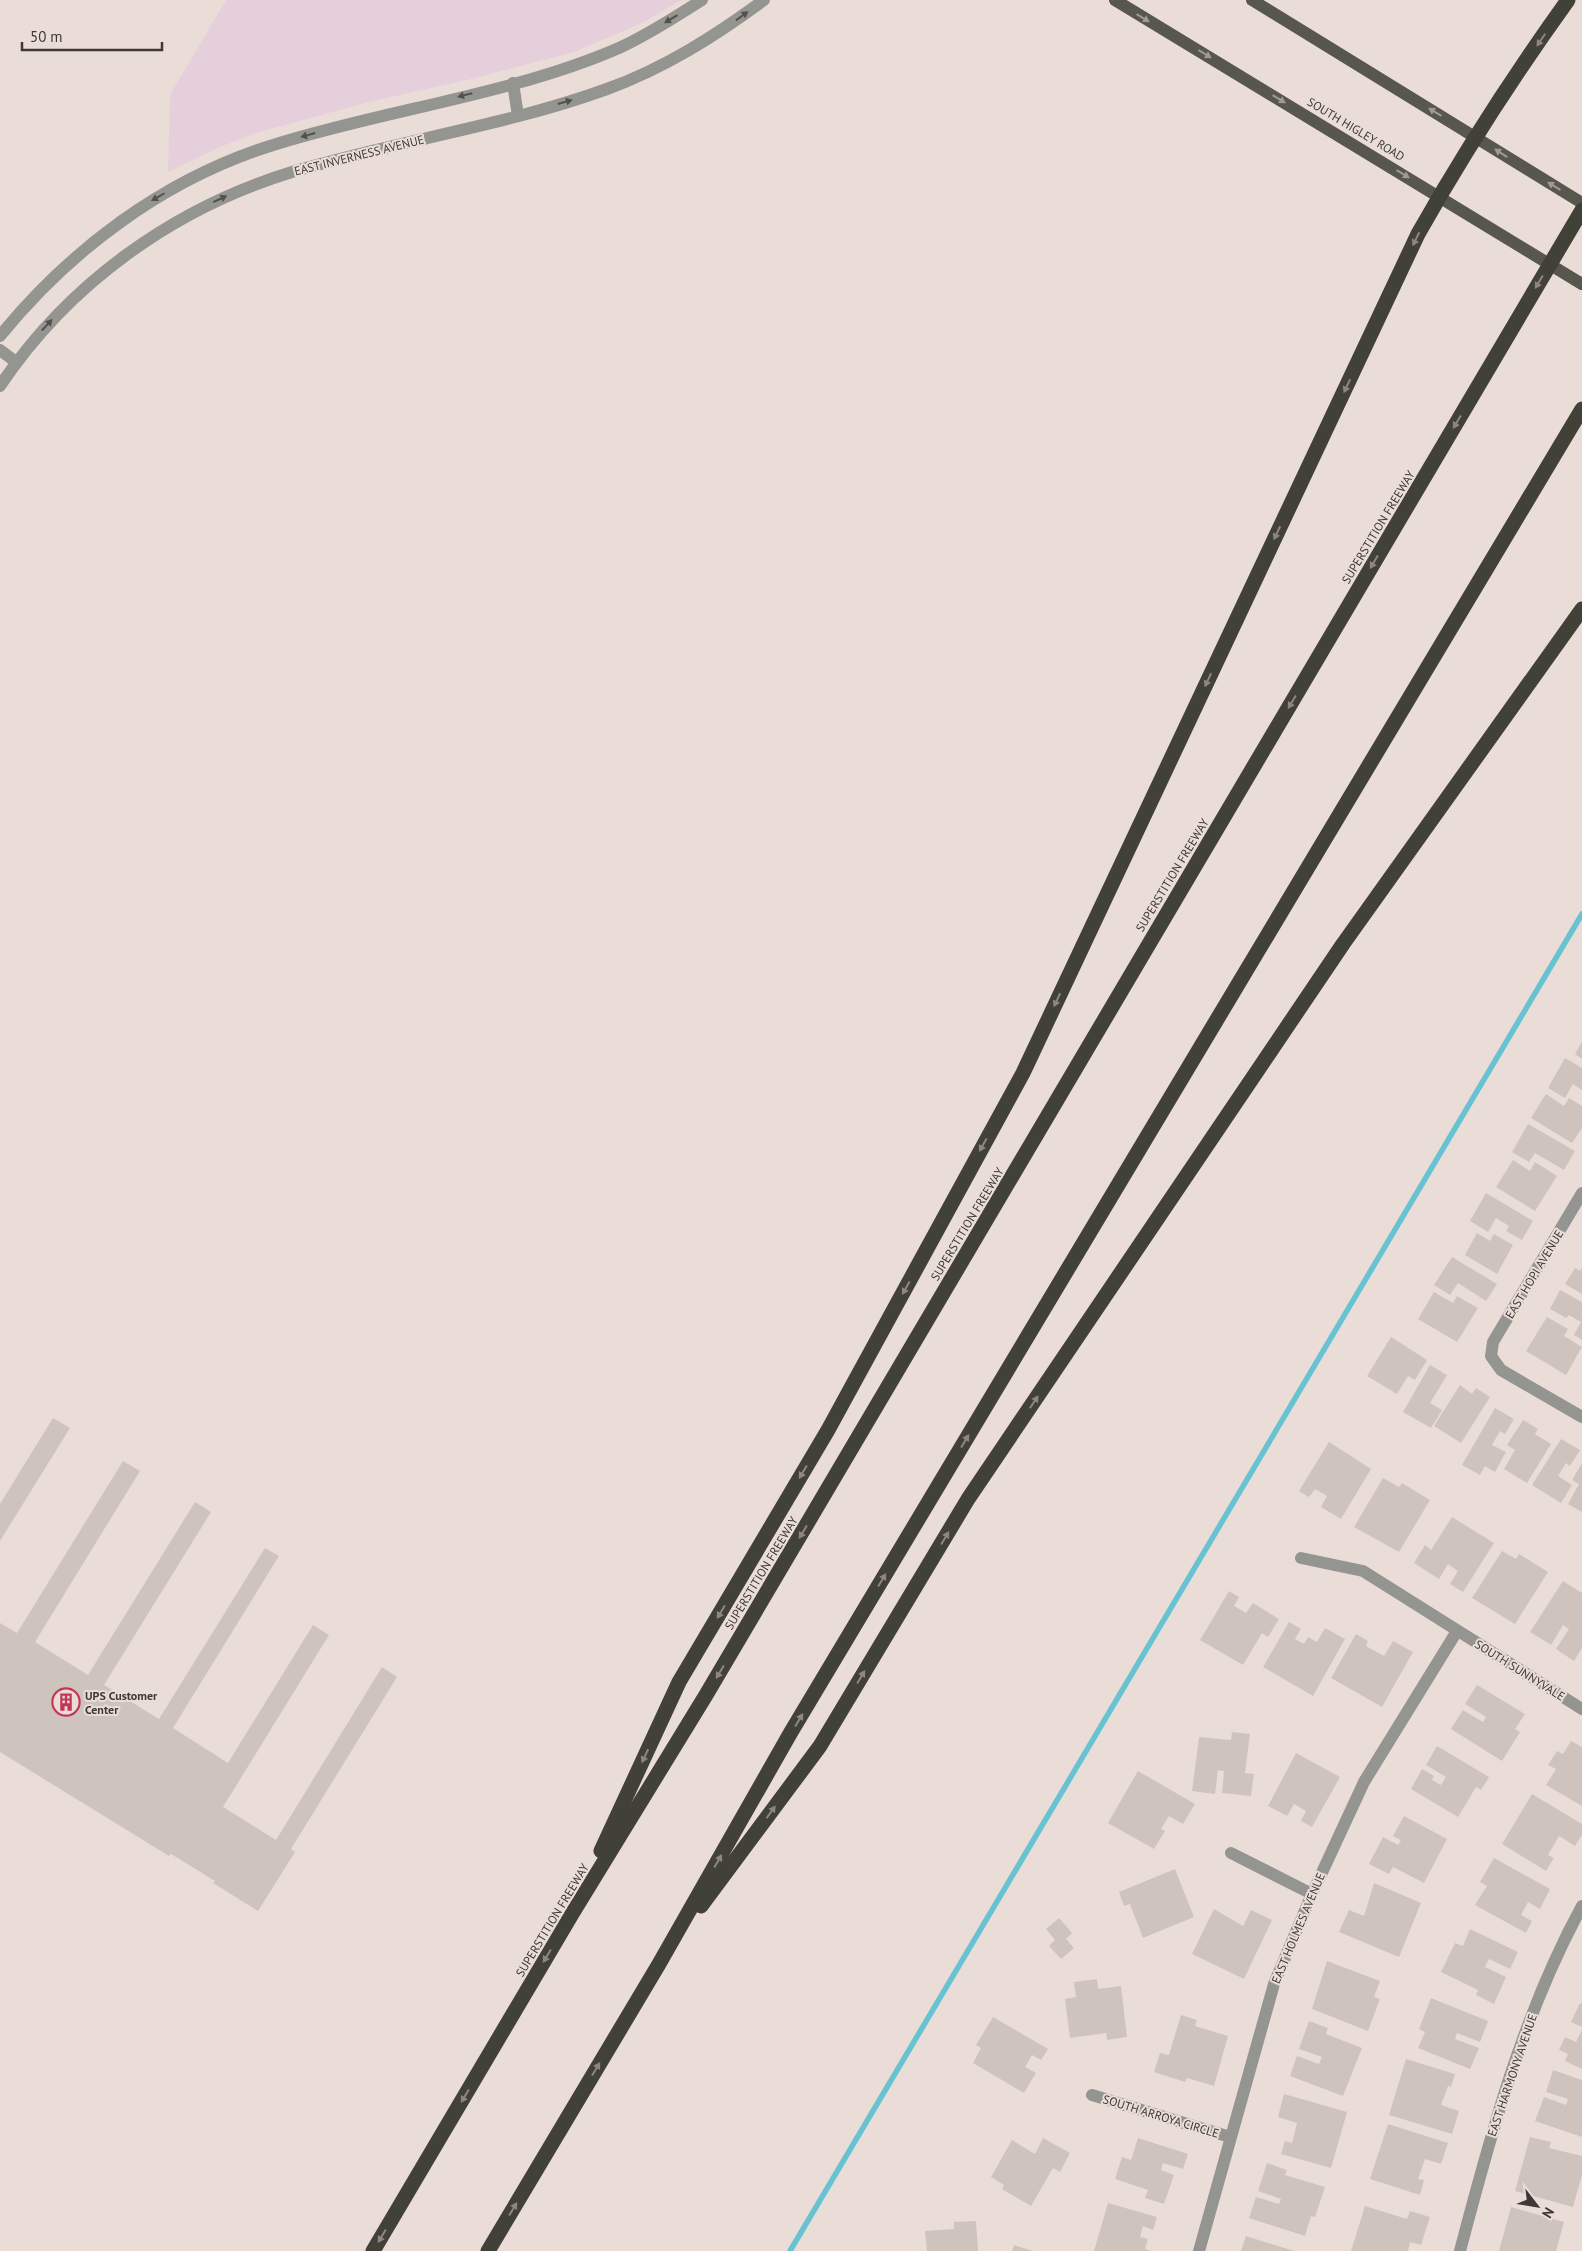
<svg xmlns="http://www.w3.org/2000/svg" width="1582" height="2251" viewBox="0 0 1582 2251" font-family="'PT Sans',sans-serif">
<rect width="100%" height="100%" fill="#eaddd8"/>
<path fill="#e5cfdb" d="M226 0H682L642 23 574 52 471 79 369 102 256 133 220 147 168 172 170 95Z"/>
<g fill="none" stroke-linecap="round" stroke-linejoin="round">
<path stroke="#67c2d1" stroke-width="5.5" d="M790 2251 1582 914"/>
</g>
<g fill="#cfc4bd">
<path d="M1582 1042V1059L1575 1054Z"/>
<path d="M1565 1058 1582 1068V1090L1573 1084 1565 1098 1548 1088Z"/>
<path d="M1546 1094 1564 1106 1569 1098 1582 1106V1128L1572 1143 1531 1118Z"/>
<path d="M1528 1124 1575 1151 1564 1170 1535 1153 1529 1162 1512 1152Z"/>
<path d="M1513 1160 1530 1171 1535 1162 1557 1176 1535 1211 1496 1187Z"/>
<path d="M1486 1193 1533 1221 1522 1240 1506 1231 1509 1226 1496 1218 1488 1232 1470 1221Z"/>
<path d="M1477 1233 1490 1241 1494 1234 1513 1245 1497 1274 1465 1255Z"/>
<path d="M1452 1257 1497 1284 1486 1301 1458 1283 1450 1295 1434 1285Z"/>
<path d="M1582 1267V1294L1565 1284 1575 1268 1580 1271Z"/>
<path d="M1560 1290 1582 1302V1340L1574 1335 1581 1322 1569 1315 1566 1318 1550 1309Z"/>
<path d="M1434 1292 1453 1303 1457 1296 1478 1308 1457 1342 1418 1319Z"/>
<path d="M1547 1317 1568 1329 1564 1336 1582 1347 1566 1375 1526 1351Z"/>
<path d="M1391 1337 1427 1360 1415 1380 1408 1376 1397 1394 1367 1376Z"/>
<path d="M1430 1365 1447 1375 1430 1403 1442 1410 1431 1428 1403 1412Z"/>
<path d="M1460 1385 1472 1394 1476 1388 1490 1397 1461 1443 1434 1426Z"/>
<path d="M1495 1408 1514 1419 1505 1434 1500 1431 1492 1445 1506 1452 1495 1472 1485 1466 1480 1475 1462 1465Z"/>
<path d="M53 1418 70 1428 0 1541V1504Z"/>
<path d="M1523 1420 1538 1429 1535 1434 1551 1444 1527 1483 1504 1469 1515 1450 1507 1445Z"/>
<path d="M1561 1439 1580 1450 1570 1466 1566 1463 1558 1476 1572 1485 1561 1503 1532 1485Z"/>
<path d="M1329 1442 1371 1469 1341 1519 1321 1507 1327 1496 1315 1489 1309 1497 1299 1491Z"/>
<path d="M123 1461 140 1471 35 1642 88 1675 195 1502 211 1512 104 1685 159 1719 265 1548 279 1556 173 1728 228 1763 313 1625 329 1635 223 1807 276 1840 382 1667 397 1677 291 1849 295 1852 258 1911 213 1883 215 1881 171 1854 169 1856 0 1752V1623L17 1633Z"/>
<path d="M1582 1463V1512L1568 1504 1579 1484 1572 1480Z"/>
<path d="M1383 1478 1399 1487 1402 1483 1430 1500 1399 1552 1354 1527Z"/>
<path d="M1452 1517 1494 1543 1463 1592 1450 1584 1458 1571 1448 1564 1439 1579 1414 1563 1425 1545 1431 1550Z"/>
<path d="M1502 1551 1516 1559 1519 1554 1548 1572 1515 1624 1472 1598Z"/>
<path d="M1563 1581 1582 1593V1648L1574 1661 1556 1649 1569 1629 1563 1625 1551 1645 1530 1632Z"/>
<path d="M1229 1591 1239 1597 1234 1606 1246 1613 1253 1603 1279 1619 1268 1637 1262 1633 1243 1665 1200 1640Z"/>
<path d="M1289 1622 1301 1629 1295 1639 1304 1644 1308 1637 1317 1642 1325 1628 1345 1639 1313 1696 1263 1667Z"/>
<path d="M1356 1634 1368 1641 1366 1646 1384 1656 1393 1641 1413 1652 1382 1707 1331 1678Z"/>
<path d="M1477 1685 1525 1714 1515 1729 1520 1732 1502 1761 1451 1729 1463 1710 1483 1722 1486 1717 1465 1704Z"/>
<path d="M1232 1732 1250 1734 1245 1773 1254 1774 1251 1796 1222 1793 1224 1771 1218 1770 1215 1794 1192 1791 1199 1737 1231 1740Z"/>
<path d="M1571 1741 1582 1747V1806L1546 1785 1556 1769 1548 1765 1557 1751 1563 1754Z"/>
<path d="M1437 1746 1489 1777 1481 1790 1476 1787 1458 1817 1411 1789 1422 1769 1434 1776 1432 1780 1441 1785 1446 1777 1426 1765Z"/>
<path d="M1296 1753 1340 1777 1312 1827 1301 1821 1306 1811 1294 1804 1287 1816 1268 1806Z"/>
<path d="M1138 1771 1195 1804 1183 1824 1169 1816 1161 1829 1165 1831 1154 1849 1108 1823Z"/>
<path d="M1532 1794 1582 1824V1835L1575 1846 1559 1836 1548 1855 1554 1858 1546 1871 1502 1844Z"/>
<path d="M1404 1816 1447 1839 1424 1883 1393 1867 1389 1874 1369 1864 1383 1837 1398 1845 1401 1840 1393 1836Z"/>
<path d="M1494 1858 1550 1889 1540 1909 1528 1902 1521 1915 1532 1921 1526 1933 1475 1905 1487 1886 1480 1882Z"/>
<path d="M1175 1869 1194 1917 1143 1938 1130 1904 1124 1906 1119 1892Z"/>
<path d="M1374 1883 1421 1903 1399 1957 1339 1932 1349 1910 1364 1916Z"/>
<path d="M1214 1909 1243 1926 1251 1910 1272 1920 1244 1979 1192 1954Z"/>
<path d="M1059 1918 1072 1933 1066 1939 1074 1948 1061 1959 1049 1946 1055 1940 1046 1929Z"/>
<path d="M1470 1929 1518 1952 1510 1969 1489 1959 1485 1967 1506 1977 1494 2004 1476 1995 1478 1990 1441 1972 1455 1943 1463 1946Z"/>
<path d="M1327 1961 1380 1981 1374 1997 1380 1999 1368 2031 1312 2009Z"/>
<path d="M1097 1979 1098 1989 1121 1986 1127 2037 1107 2040 1106 2033 1070 2038 1065 1999 1076 1997 1074 1982Z"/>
<path d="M1431 1998 1488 2021 1480 2042 1457 2033 1455 2039 1479 2048 1470 2069 1418 2048 1425 2032 1419 2029Z"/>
<path d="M1580 2003 1582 2004V2027L1571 2022Z"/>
<path d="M1181 2015 1197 2020 1195 2026 1228 2036 1214 2086 1187 2078 1185 2082 1154 2072 1160 2053 1169 2055Z"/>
<path d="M993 2017 1048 2049 1041 2060 1032 2055 1025 2067 1036 2073 1024 2093 973 2063 981 2048 976 2045Z"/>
<path d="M1309 2021 1328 2028 1326 2034 1362 2048 1343 2096 1290 2076 1297 2056 1319 2064 1322 2057 1299 2049Z"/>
<path d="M1582 2030V2069L1565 2061 1568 2054 1559 2050 1565 2037 1576 2042Z"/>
<path d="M1406 2059 1455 2074 1451 2087 1448 2086 1441 2105 1459 2111 1452 2134 1389 2115Z"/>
<path d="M1553 2070 1582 2080V2137L1535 2121 1544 2097 1566 2105 1568 2099 1546 2092Z"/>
<path d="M1284 2094 1347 2112 1331 2168 1281 2154 1285 2141 1292 2143 1297 2123 1278 2117Z"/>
<path d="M1388 2124 1448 2143 1441 2164 1425 2159 1418 2179 1424 2180 1420 2195 1370 2179Z"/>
<path d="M1530 2137 1551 2142 1549 2148 1582 2156V2175L1573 2207 1515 2191Z"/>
<path d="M1043 2138 1070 2153 1060 2172 1053 2168 1031 2206 1002 2189 1004 2185 991 2177 1012 2140 1035 2154Z"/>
<path d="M1138 2138 1188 2154 1183 2169 1163 2163 1161 2170 1174 2175 1164 2204 1145 2198 1148 2190 1115 2179 1122 2157 1131 2160Z"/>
<path d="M1267 2163 1287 2170 1285 2175 1325 2187 1315 2217 1311 2216 1305 2236 1249 2218 1256 2197 1279 2204 1281 2199 1258 2191Z"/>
<path d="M1108 2203 1157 2217 1153 2230 1143 2226 1140 2237 1148 2239 1145 2249 1152 2251H1094Z"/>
<path d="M1365 2206 1407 2219 1410 2211 1430 2217 1421 2245 1410 2242 1408 2251H1351Z"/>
<path d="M1511 2207 1564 2222 1556 2251H1499Z"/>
<path d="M976 2221 978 2251H927L925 2231 954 2229V2222Z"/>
<path d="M1246 2236 1294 2251H1241Z"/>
<path d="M1014 2245 1033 2251H1012Z"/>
</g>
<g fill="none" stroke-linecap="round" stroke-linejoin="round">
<g stroke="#949490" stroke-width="12">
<path d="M513 83 518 116"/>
<path d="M0 336C70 250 163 180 270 146 383 110 511 95 619 48 648 35 675 17 702 0"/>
<path d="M0 350 16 362"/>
<path d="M0 386C69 283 174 208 292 172 396 141 505 126 607 89 665 68 715 36 764 0"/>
<path d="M1582 1193 1493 1342 1491 1356 1501 1370 1582 1417"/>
<path d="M1301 1558 1363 1571 1582 1709"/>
<path d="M1231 1853 1312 1894"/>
<path d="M1092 2095 1230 2137"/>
<path d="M1199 2251 1274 1984 1312 1894 1364 1782 1457 1631"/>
<path d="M1460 2251C1491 2133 1523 2014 1582 1906"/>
</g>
<g stroke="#57574e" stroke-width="12">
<path d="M1115 0 1582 284"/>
<path d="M1252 0 1582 203"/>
</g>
<g stroke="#424138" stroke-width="15">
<path d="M601 1851 679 1682 828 1430 1023 1073 1418 234C1463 154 1514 75 1568 0"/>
<path d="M701 1906 820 1746 968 1499 1343 944 1582 609"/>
<path d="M373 2251 572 1914 706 1695 1582 210"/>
<path d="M488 2251 659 1964 791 1732 1582 409"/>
</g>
</g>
<defs><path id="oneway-solid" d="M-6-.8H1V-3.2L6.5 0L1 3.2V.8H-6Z" transform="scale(1.25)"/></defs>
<g fill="#54504d">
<use href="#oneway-solid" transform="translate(742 16) rotate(-36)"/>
<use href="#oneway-solid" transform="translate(671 19) rotate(149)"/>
<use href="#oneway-solid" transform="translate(465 95) rotate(166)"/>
<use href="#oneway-solid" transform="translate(565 102) rotate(-16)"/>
<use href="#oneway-solid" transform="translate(308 135) rotate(164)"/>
<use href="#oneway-solid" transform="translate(158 197) rotate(150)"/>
<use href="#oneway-solid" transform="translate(220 199) rotate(-25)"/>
<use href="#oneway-solid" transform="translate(47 325) rotate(-47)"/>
</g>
<g fill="#a09a93">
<use href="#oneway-solid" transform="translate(1143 18) rotate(31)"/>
<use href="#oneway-solid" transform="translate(1205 54) rotate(31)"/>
<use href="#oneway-solid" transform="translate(1279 99) rotate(31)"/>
<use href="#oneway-solid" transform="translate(1435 112) rotate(-149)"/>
<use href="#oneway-solid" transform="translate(1501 153) rotate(-147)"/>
<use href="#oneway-solid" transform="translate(1403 174) rotate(31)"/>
<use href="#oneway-solid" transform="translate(1554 186) rotate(-149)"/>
</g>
<g fill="#8e8780">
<use href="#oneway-solid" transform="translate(1541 40) rotate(124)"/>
<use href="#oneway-solid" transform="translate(1416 239) rotate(116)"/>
<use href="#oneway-solid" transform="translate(1539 282) rotate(121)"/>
<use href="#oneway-solid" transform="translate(1347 386) rotate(115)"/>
<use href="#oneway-solid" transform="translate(1457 422) rotate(121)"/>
<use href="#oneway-solid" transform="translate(1277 533) rotate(115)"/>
<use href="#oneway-solid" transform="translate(1374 562) rotate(121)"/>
<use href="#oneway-solid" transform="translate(1208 680) rotate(115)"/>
<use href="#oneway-solid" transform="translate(1292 702) rotate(121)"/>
<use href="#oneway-solid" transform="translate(1057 1000) rotate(115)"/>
<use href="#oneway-solid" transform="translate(983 1145) rotate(119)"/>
<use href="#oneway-solid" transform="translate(906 1288) rotate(119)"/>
<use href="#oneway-solid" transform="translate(1034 1402) rotate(-56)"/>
<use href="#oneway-solid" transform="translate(965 1441) rotate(-59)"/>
<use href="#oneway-solid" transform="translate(803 1472) rotate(121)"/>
<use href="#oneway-solid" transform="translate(803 1532) rotate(121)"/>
<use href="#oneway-solid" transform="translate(945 1538) rotate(-59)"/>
<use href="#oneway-solid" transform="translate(882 1580) rotate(-59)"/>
<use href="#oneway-solid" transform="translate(721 1612) rotate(121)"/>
<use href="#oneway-solid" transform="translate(720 1672) rotate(121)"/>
<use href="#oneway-solid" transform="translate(861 1677) rotate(-59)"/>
<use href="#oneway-solid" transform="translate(799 1720) rotate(-59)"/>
<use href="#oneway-solid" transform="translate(645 1756) rotate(115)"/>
<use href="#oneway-solid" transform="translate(771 1812) rotate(-54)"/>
<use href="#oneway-solid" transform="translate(718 1861) rotate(-60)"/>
<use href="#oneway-solid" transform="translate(547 1956) rotate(121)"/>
<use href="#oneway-solid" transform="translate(596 2069) rotate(-59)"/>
<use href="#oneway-solid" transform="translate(465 2096) rotate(121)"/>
<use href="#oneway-solid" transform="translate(513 2209) rotate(-59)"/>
<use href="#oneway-solid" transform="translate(382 2236) rotate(121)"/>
</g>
<defs>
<g id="building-ring" transform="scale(1.4375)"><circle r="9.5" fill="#eaddd8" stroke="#c43558" stroke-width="1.5"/><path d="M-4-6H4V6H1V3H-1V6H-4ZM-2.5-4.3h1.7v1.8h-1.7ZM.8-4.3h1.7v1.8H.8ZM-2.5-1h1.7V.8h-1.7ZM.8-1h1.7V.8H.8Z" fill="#c43558"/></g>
</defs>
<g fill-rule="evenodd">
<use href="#building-ring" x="66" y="1702"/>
</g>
<g text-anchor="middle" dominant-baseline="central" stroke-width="4" stroke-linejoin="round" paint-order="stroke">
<g font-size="12" fill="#3e3937" stroke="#eaddd8">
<text transform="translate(1356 129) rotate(31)">SOUTH HIGLEY ROAD</text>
<text transform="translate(359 155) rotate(-14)">EAST INVERNESS AVENUE</text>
<text transform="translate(1378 527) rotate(-59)">SUPERSTITION FREEWAY</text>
<text transform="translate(1172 875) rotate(-59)">SUPERSTITION FREEWAY</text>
<text transform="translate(967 1224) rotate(-59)">SUPERSTITION FREEWAY</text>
<text transform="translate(1534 1274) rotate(-59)">EAST HOPI AVENUE</text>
<text transform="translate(761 1573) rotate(-59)">SUPERSTITION FREEWAY</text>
<text transform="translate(1520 1670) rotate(32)">SOUTH SUNNYVALE</text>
<text transform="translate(552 1920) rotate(-59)">SUPERSTITION FREEWAY</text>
<text transform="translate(1298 1928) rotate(-67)">EAST HOLMES AVENUE</text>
<text transform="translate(1512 2075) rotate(-71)">EAST HARMONY AVENUE</text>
<text transform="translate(1161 2116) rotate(17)">SOUTH ARROYA CIRCLE</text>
</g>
<g font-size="12" font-weight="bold" fill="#3e3937" stroke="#eaddd8" text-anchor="start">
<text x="85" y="1695">UPS Customer<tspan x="85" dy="14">Center</tspan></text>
</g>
</g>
<g transform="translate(1537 2206) rotate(121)" stroke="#eaddd8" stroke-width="4" paint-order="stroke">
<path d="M0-4L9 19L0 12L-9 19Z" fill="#3e3937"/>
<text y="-8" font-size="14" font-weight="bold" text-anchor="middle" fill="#3e3937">N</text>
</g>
<path d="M22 42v8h140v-8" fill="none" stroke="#3e3937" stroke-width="2.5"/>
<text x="30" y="42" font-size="15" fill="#3e3937" stroke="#eaddd8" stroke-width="4" paint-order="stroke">50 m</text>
</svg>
